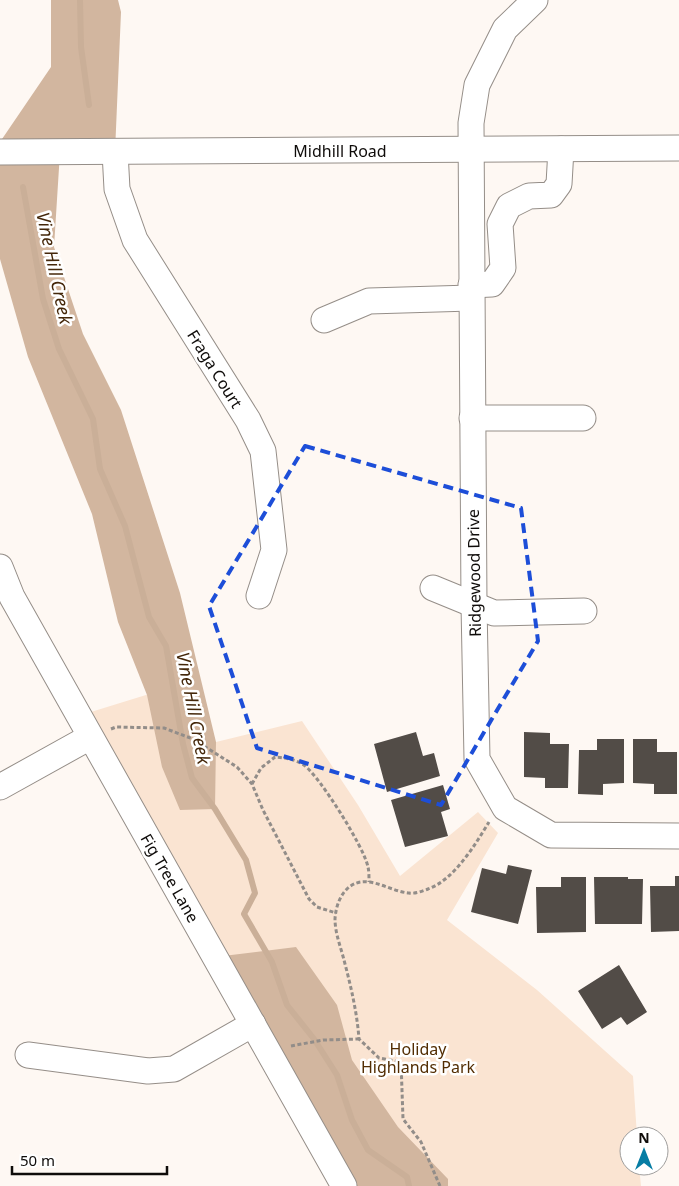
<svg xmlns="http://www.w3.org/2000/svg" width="679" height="1186" viewBox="0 0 679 1186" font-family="'Noto Sans',sans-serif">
<rect width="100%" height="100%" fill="#fef8f3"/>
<path fill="#fae4d2" d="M175 686 196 752 216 742 302 721 358 805 400 876 478 812 498 833 447 920 537 990 633 1076 637 1136H629V1166H639L641 1186H344L78 716Z"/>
<g fill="#d2b69f">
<path d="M51 0H118L121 12 115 152H60L54 247 83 334 121 410 180 593 216 742 215 809 180 810 162 767 147 695 118 622 92 514 28 357 0 259V142L51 67Z"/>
<path d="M296 947 337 1005 352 1060 398 1127 448 1179V1186H344L215 957Z"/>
</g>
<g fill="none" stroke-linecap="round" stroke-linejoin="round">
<g stroke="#caaf98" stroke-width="6">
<path d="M80 0 81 47 89 105"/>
<path d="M23 187 43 299 59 349 93 419 100 469 125 526 149 617 166 646 183 744 192 778 215 809 246 860 255 893 244 914 272 962 287 1005 314 1039 337 1075 352 1120 368 1150 407 1177 409 1186"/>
</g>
</g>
<g fill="#524c47">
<path d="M416 732 423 756 434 753 440 776 387 792 374 744Z"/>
<path d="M524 732 550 733V744H569L568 788H545V778L524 777Z"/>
<path d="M597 739H624V783L603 784V795L578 794 579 750H597Z"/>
<path d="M633 739H657V752H677V794H654V784L633 783Z"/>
<path d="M443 785 450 809 441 812 448 836 405 847 391 800Z"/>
<path d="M508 865 532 870 518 924 471 912 482 868 506 874Z"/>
<path d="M675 876H679V931L651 932 650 886H675Z"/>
<path d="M561 877H586V932L537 933 536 887H561Z"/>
<path d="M594 877H628V879H643L642 924H595Z"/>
<path d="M619 965 647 1012 627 1025 621 1017 602 1029 578 991Z"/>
</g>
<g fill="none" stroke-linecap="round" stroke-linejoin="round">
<g stroke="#958e88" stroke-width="27">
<g id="minor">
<path d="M535 0 505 29 477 85 471 123 474 605 477 759 505 808 551 835 679 836"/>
<path d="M0 152 679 148"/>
<path d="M115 152 117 189 135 240 248 420 263 451 274 550 259 596"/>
<path d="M471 285 492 284 503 268 500 224 509 206 529 196 551 195 559 184 561 149"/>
<path d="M324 320 369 301 471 298"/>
<path d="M472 418H583"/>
<path d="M0 567 12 597 344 1186"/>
<path d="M433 588 494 613 584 611"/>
<path d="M0 787 90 737"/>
<path d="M28 1055 148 1071 174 1069 253 1024"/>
</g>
</g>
<g stroke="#928d89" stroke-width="3" stroke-dasharray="4 2.5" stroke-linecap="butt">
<path d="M111 729 116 727 164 728 193 739 237 767 252 784 263 810 309 899 317 907 336 913"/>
<path d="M252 784 261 768 275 757C285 758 295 759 304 765 320 777 364 847 368 867 369 871 369 877 369 882"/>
<path d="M291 1046 323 1040 359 1039"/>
<path d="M440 1186 421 1142 403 1119 401 1062 379 1058 359 1039C357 1012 351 987 344 960 341 948 335 933 335 919 336 901 346 879 369 882 383 884 396 892 409 893 415 894 423 891 428 889 454 880 475 845 489 822"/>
</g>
<use href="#minor" stroke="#fff" stroke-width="25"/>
</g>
<path fill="none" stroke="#1d4ed8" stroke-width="4" stroke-dasharray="10 6" stroke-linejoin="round" d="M305 446 521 508 538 641 441 805 257 748 209 606Z"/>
<g text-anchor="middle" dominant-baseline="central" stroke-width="5" stroke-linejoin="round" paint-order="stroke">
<g font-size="16" fill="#0f0c0a" stroke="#fff">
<text x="340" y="151">Midhill Road</text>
<text transform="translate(215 369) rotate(58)">Fraga Court</text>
<text transform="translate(474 573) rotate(-91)">Ridgewood Drive</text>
<text transform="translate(170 878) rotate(60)">Fig Tree Lane</text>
</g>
<g font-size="16" fill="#522d03" stroke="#fff">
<text x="418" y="1049">Holiday<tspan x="418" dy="18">Highlands Park</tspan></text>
</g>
<g font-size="18" font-style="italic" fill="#44270a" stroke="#fff">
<text transform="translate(55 268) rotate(78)">Vine Hill Creek</text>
<text transform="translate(194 708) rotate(79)">Vine Hill Creek</text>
</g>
</g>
<g transform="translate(644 1151)"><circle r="24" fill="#ffffff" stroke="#9f9e9d"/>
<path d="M0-4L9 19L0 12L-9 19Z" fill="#077da4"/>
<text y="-8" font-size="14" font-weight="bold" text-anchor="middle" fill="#0f0c0a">N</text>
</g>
<path d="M12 1166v8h155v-8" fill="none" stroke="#0f0c0a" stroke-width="2.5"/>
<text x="20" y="1166" font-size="15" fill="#0f0c0a" stroke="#ffffff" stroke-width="4" paint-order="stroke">50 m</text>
</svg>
